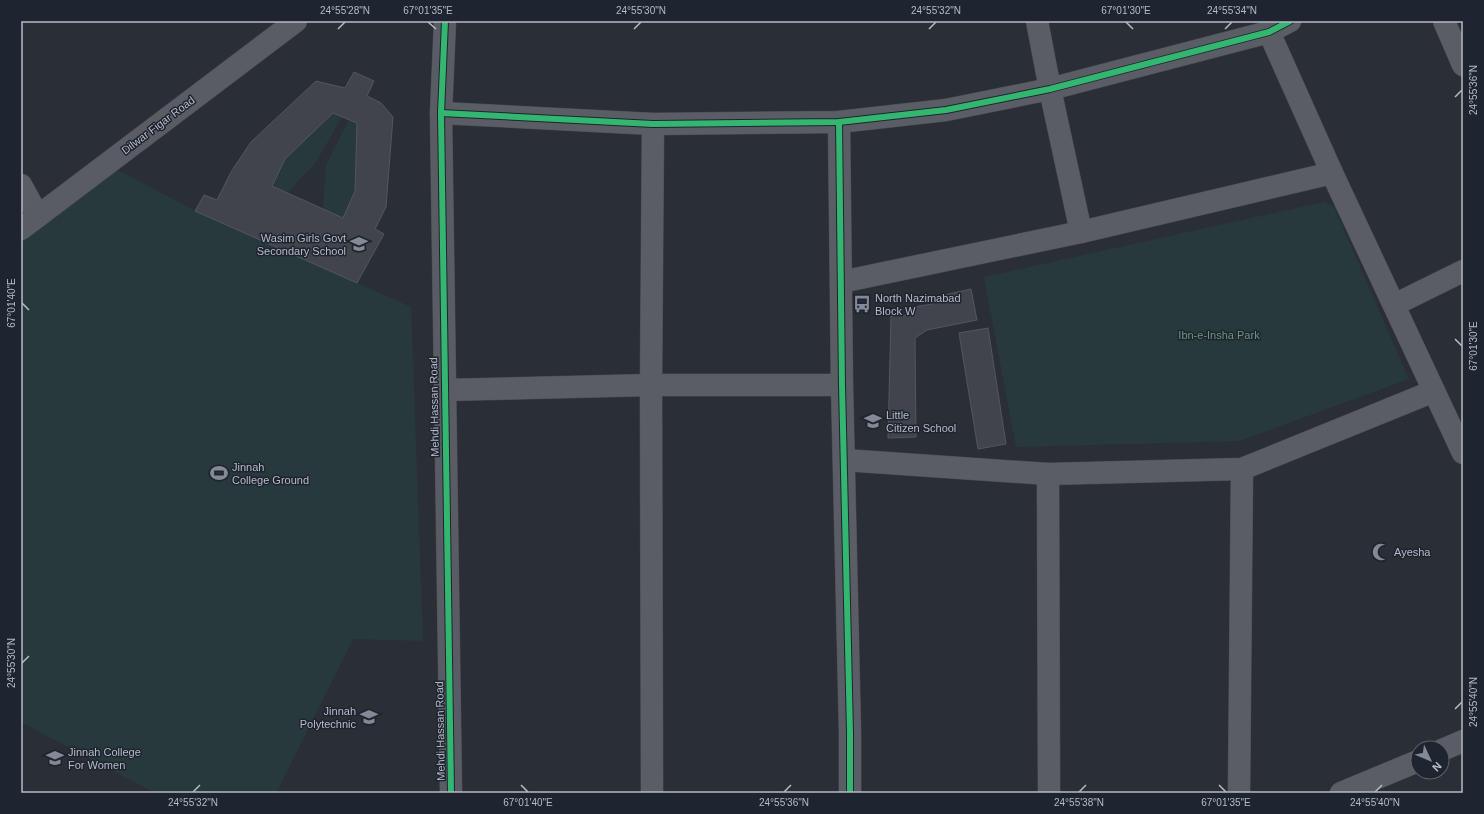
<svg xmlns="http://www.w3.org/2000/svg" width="1484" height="814" viewBox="0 0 1484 814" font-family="Arial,sans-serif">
<rect width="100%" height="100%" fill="#2a2f36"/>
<g fill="#28393c">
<path d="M333 113 342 117 316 162 287 193 272 186 285 159Z"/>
<path d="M349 120 357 123 355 191 343 218 323 209 326 165Z"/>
<path d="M107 164 195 211 411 307 423 641 353 639 276 793H155L21 722V230Z"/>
<path d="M1324 202 1334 207 1409 379 1239 441 1016 447 984 277Z"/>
</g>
<g fill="#41454b" stroke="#52565d" fill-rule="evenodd">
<path d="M354 72 374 81 367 96 381 103 393 117 386 207 375 229 384 234 357 283 195 211 204 195 217 200 231 172 251 142 316 81 345 88ZM333 113 357 123 355 191 343 218 272 186 285 159Z"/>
<path d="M971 289 977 320 927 330 915 338 916 437 888 438 891 316 909 315 908 308 932 304 931 298Z"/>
<path d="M988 328 1006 444 978 449 959 333Z"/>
</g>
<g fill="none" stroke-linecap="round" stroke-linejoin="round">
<g stroke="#484b51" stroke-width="23">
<g id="street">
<path d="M1037 21 1050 89 1081 232"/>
<path d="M1444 21 1463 65"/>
<path d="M1269 32 1332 173 1463 453"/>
<path d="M441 113 653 124 839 122 946 110 1050 89 1269 32 1290 21"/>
<path d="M839 122 842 385 850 733V793"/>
<path d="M21 185 38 216"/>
<path d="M841 282 1081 232 1332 173"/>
<path d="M1394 305 1463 271"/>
<path d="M444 390 651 385H842"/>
<path d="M844 460 1048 474 1242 469 1434 391"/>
<path d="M1048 474 1049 793"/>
<path d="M1442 750 1463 741"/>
<path d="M652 793 651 385 653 124"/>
<path d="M1239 793 1242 469"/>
<path d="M1341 793 1418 761"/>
</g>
</g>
<g stroke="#484b51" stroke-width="23">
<g id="secondary">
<path d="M445 21 441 113 451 793"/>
<path d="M21 229 296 21"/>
</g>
</g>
<use href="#street" stroke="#5a5d64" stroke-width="22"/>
<use href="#secondary" stroke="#595c62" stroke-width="22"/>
<g stroke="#1e2530" stroke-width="8">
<g id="cycleway">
<path d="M445 21 441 113 451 793"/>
<path d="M441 113 653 124 839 122 946 110 1050 89 1269 32 1290 21"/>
<path d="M839 122 842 385 850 733V793"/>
</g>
</g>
<use href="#cycleway" stroke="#33b770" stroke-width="6"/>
</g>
<path fill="none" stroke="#b5bbc6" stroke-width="1.5" d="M428 22 436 29M1126 22 1133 29M338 29 345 22M634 29 641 22M929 29 936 22M1225 29 1232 22M1455 97 1462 90M22 303 29 310M1455 339 1462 346M22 663 29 656M1455 709 1462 702M521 785 528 792M1219 785 1226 792M193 792 200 785M784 792 791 785M1079 792 1086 785M1375 792 1382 785"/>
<defs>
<g id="school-bare" transform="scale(1.38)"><path d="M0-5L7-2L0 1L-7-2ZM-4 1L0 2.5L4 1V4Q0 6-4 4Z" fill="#848a94" stroke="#1e2530" stroke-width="2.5" paint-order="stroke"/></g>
<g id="bus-bare" transform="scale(1.38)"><path d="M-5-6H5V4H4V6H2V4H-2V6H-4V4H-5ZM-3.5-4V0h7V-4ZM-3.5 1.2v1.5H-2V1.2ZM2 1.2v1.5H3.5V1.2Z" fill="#848a94" stroke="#1e2530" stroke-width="2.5" paint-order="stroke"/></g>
<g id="stadium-bare" transform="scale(1.38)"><path d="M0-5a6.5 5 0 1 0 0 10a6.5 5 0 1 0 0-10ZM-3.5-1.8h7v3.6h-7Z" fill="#848a94" stroke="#1e2530" stroke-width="2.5" paint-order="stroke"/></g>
<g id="mosque-bare" transform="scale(1.38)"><path d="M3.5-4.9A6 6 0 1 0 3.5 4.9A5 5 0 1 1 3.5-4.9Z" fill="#848a94" stroke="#1e2530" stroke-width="2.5" paint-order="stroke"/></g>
<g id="university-bare" transform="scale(1.38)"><path d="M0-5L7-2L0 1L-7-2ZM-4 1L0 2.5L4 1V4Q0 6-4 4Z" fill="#848a94" stroke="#1e2530" stroke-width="2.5" paint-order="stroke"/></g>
</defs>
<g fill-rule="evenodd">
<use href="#school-bare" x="359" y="244"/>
<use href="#bus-bare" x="862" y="304"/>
<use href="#school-bare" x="873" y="421"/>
<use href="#stadium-bare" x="219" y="473"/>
<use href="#mosque-bare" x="1381" y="552"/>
<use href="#university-bare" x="369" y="717"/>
<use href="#university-bare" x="55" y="758"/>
</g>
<g text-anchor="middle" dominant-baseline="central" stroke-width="3" stroke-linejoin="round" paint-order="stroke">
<g font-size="11" fill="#b5bbc6" stroke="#1e2530">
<text transform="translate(158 125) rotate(-37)">Dilwar Figar Road</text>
<text transform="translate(434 407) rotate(-91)">Mehdi Hassan Road</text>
<text transform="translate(440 731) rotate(-91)">Mehdi Hassan Road</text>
</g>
<g font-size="11" fill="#b5bbc6" stroke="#1e2530" text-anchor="start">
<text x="346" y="238" text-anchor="end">Wasim Girls Govt<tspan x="346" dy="13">Secondary School</tspan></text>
<text x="875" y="298">North Nazimabad<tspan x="875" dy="13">Block W</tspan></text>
<text x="886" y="415">Little<tspan x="886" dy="13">Citizen School</tspan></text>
<text x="232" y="467">Jinnah<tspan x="232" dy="13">College Ground</tspan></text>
<text x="1394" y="552">Ayesha</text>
<text x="356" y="711" text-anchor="end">Jinnah<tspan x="356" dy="13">Polytechnic</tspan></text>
<text x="68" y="752">Jinnah College<tspan x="68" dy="13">For Women</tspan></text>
</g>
<g font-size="11" fill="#6e9578" stroke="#1e2530">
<text x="1219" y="335">Ibn-e-Insha Park</text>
</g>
</g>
<rect width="1484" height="814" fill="none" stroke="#1e2530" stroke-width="44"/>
<g transform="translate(1430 760) rotate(134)"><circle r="19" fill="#1e2530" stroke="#5a616c"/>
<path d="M0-3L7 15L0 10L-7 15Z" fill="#848a94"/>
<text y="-6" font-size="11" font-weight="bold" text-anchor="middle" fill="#b5bbc6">N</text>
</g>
<rect x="22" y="22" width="1440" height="770" fill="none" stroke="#b5bbc6" stroke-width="1.5"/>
<g font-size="10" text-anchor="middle" fill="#b5bbc6">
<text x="345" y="14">24°55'28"N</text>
<text x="428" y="14">67°01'35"E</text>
<text x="641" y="14">24°55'30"N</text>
<text x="936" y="14">24°55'32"N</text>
<text x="1126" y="14">67°01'30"E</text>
<text x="1232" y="14">24°55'34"N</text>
<text transform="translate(1473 90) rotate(-90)" y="4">24°55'36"N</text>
<text transform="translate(11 303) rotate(-90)" y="4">67°01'40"E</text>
<text transform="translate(1473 346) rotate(-90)" y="4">67°01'30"E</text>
<text transform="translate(11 663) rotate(-90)" y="4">24°55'30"N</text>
<text transform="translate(1473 702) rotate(-90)" y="4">24°55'40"N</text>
<text x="193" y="806">24°55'32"N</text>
<text x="528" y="806">67°01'40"E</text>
<text x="784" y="806">24°55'36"N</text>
<text x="1079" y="806">24°55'38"N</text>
<text x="1226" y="806">67°01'35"E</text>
<text x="1375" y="806">24°55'40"N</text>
</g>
</svg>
